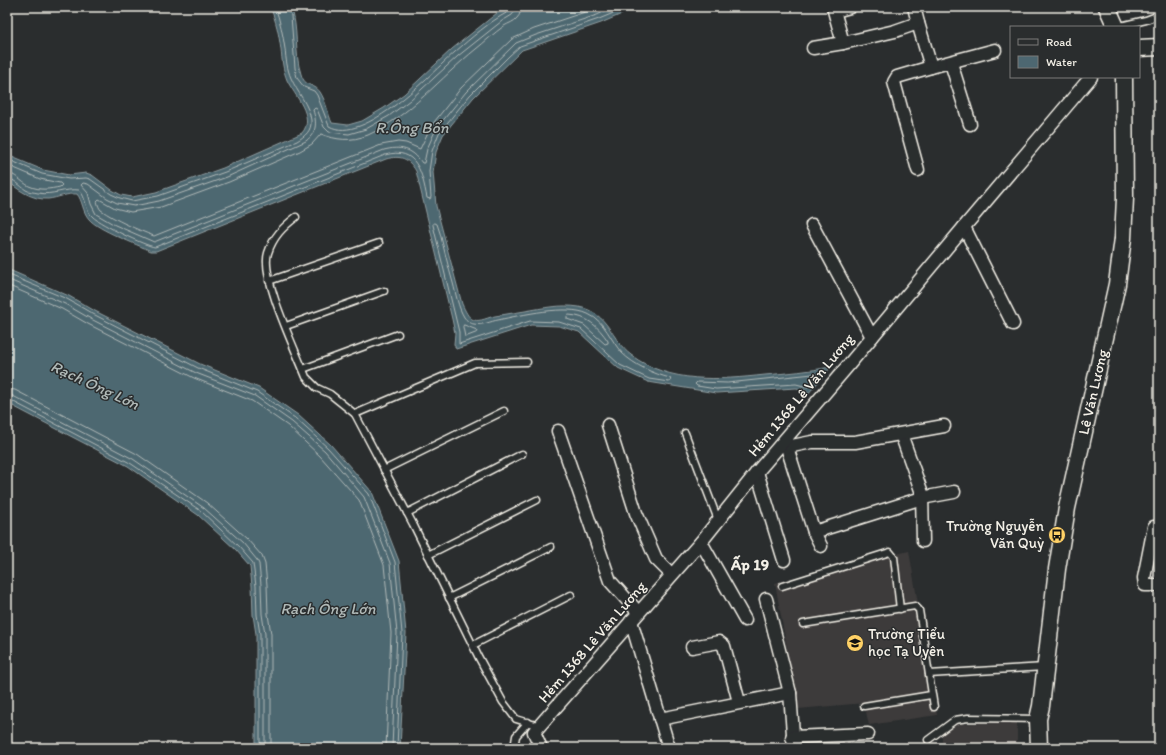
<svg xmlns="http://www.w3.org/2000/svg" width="1166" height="755" viewBox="0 0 1166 755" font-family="Itim,sans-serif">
<rect width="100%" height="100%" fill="#2a2d2e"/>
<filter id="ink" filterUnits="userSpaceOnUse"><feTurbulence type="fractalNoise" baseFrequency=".025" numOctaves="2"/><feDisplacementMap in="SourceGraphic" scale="8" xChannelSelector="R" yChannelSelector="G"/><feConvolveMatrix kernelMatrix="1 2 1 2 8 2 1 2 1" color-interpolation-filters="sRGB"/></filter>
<g filter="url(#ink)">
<g fill="#3e3b3b">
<path d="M909 551 937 715 869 725 864 703 798 709 775 583Z"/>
<path d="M1017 722V748H942V724Z"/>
</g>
<g fill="#4d6771" stroke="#909ea1">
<path d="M270 7H291C299 28 294 53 301 74 305 88 314 83 320 92 326 101 328 114 332 123L348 125 362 121 384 108 404 94 452 49 497 13 510 7H638L601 23 522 50 473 98 443 135 436 152 433 172 436 206 462 304C465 310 468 318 474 320 480 322 489 317 495 316 505 314 515 313 525 311 543 308 561 304 579 307 609 313 611 340 631 355 669 384 720 380 765 375 788 373 809 371 831 367L807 395V392L804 389 796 388 716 393 648 382 618 368 579 332 559 326 531 325 456 349 454 344 455 333 452 319 416 171C408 158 401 155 386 159L156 251H151C136 244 98 230 89 219 82 211 83 201 77 194 67 193 58 198 48 199 32 200 19 190 7 181V155L43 170 69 175 86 173 92 175 112 190 121 195 132 197 156 192 223 168 302 133C316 117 294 95 287 80 283 70 282 60 281 50 279 35 276 20 270 7Z"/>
<path d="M7 269 69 296 95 311 200 364 259 388 298 415 331 445 372 492 399 561 406 633 400 748H256V634L253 615 252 586 250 566 236 550 198 515 128 466 7 403Z"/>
</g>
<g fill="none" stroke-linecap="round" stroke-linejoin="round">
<g stroke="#b1bab8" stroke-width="1">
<path d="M288 7 291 16 295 68 297 78 304 87 314 91 317 95 329 126C364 146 431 73 455 52 471 38 489 22 508 12L510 7"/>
<path d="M515 7V11L512 15 502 21 458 56 410 100 389 116 366 129 349 134 329 132 324 127 317 109 315 108 313 110C317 123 317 132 306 141L227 177 159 201 134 206 117 203 107 198 88 184 83 183 81 185 88 193 91 204 96 214 115 225 154 242 384 150C400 146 412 148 422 163H424L427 149 436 129 466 92 516 43 536 35 597 15 615 7"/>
<path d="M521 7C521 11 520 15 517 18 514 22 509 23 504 26 494 33 485 42 476 49 440 78 410 116 368 135 351 142 336 140 321 134L312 144 300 151 229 182 161 207 131 212 115 208 99 199 97 201C98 205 99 208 101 210 115 220 138 230 154 236L381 145 398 142 406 143 420 149 431 126 461 88 512 39 534 29 600 7"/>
<path d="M7 159 42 174 69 179 86 178 90 179 111 194 120 198 132 201 158 196 225 172 297 141C305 136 312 131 311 120 309 105 297 92 291 78 287 69 286 59 285 49 283 35 280 20 275 7"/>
<path d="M7 165 40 179 60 183 62 185 60 187C50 189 40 191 29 186 21 182 16 174 7 173"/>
<path d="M7 178C14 179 20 186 26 190 29 192 34 192 38 193 52 196 65 188 79 190 87 197 84 210 93 217 100 224 145 246 155 247L385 155C417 146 422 173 427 198L430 199 431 197 429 171 432 151 439 133 470 95 509 56 520 46 599 19 628 7"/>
<path d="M435 223 437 224 440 233C444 249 448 266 453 283 456 294 458 307 464 317 466 320 471 324 474 324 482 326 491 321 498 320 521 315 567 304 588 314 606 322 610 340 622 353 634 365 654 374 670 378L671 381 669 382 649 379 620 365 581 329 559 322 530 321 459 344V332L433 225Z"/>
<path d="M7 274 67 299 93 314 198 368 257 392 295 418 328 448 369 494 395 562 402 633 397 748"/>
<path d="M7 279 65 304 91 319 196 373 255 396 292 422 325 451 364 497 390 563 397 633 392 748"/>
<path d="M7 285 62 309 88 324 194 378 252 401 288 426 320 456 359 500 384 565 391 633 386 748"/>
<path d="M569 315C587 316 598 326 608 341V343L605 344 584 325 567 319V317Z"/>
<path d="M464 325 477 330 478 332 465 337 463 327Z"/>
<path d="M816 374 818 377 808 387 796 384 716 389 697 386 695 384 697 382 727 383Z"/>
<path d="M7 389 15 390 137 454 207 503 247 539 262 556 265 564 267 585 268 614 271 634V748"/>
<path d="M7 395 13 396 133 459 204 508 243 543 257 560 259 564 261 585 262 614 265 634V748"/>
<path d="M7 400H10L130 463 201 511 239 547 253 563 256 586 257 615 260 634V748"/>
</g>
<g stroke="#f4f1e8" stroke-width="9">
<g id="lane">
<path d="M1116 27 1146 20 1159 15"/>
<path d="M296 217C283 227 273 237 268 253 260 277 296 351 306 377L317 388 330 394 355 414 413 524 479 658 503 702 516 719 539 726"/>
<path d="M269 281 379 243"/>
<path d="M286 326 384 291"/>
<path d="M303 369 398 334"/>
<path d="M355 414 475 363 527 362"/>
<path d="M685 433 718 520"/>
<path d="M384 470 504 411"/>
<path d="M407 513 522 454"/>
<path d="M428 555 537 500"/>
<path d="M782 586 890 552 894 557 900 609"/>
<path d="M449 598 551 547"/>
<path d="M803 624 915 606 919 610 934 707"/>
<path d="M473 645 571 595"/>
<path d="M929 674 1045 667"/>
<path d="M864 706 931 695"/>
<path d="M928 740 955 720 968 718 1037 719"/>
<path d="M514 748 516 736 528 722"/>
</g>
</g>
<g stroke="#f4f1e8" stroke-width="15">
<g id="street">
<path d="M835 11 850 7"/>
<path d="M918 23 931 67 995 50"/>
<path d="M843 43 895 31 918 23 914 7"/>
<path d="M813 48 843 43 833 7"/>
<path d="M951 63 970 124"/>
<path d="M918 170 894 82 897 77 931 67"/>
<path d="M812 225 872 337"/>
<path d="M964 227 1013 324"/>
<path d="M608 425 636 513 656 559 671 574"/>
<path d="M558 431 610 581 638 612"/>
<path d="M901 434 922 493 923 541"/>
<path d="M785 441 814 532 821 546"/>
<path d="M787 447 812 442H855L944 426"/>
<path d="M757 472 784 560"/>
<path d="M1154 527 1144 578 1145 585H1159"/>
<path d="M814 532 922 498 954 492"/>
<path d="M701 542 745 620"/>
<path d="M766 599 790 693 794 748"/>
<path d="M631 621 669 748"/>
<path d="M692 647 719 642 724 646 739 702"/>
<path d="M660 719 790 693"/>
<path d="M792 737 868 734"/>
<path d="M541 748 534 732 701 542 757 472 846 368 964 227 1091 77"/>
</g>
</g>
<g stroke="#f4f1e8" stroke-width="19">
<g id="secondary">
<path d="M1107 7 1116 27"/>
<path d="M1139 48 1159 47"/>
<path d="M1039 748 1038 719 1041 706 1057 569 1067 508 1117 284 1123 238 1125 198 1124 77"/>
</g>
</g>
<use href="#lane" stroke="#2a2d2e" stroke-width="6"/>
<use href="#street" stroke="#2a2d2e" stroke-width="12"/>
<use href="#secondary" stroke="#2a2d2e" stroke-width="16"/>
</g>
</g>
<defs>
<g id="bus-disc" transform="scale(0.9)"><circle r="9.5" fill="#ffd166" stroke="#2a2d2e"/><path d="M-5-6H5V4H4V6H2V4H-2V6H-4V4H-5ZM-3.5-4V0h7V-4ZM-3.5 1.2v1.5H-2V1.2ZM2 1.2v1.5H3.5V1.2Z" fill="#111"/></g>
<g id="school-disc" transform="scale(0.9)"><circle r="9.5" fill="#ffd166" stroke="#2a2d2e"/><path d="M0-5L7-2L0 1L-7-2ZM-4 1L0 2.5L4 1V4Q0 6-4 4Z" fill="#111"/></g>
</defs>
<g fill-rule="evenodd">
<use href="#bus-disc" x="1057" y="535"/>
<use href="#school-disc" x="855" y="643"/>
</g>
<g text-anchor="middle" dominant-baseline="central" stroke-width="3" stroke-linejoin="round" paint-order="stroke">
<g font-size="15" fill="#f4f1e8" stroke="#2a2d2e">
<text transform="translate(1093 392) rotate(-77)">Lê Văn Lương</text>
<text transform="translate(801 395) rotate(-50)">Hẻm 1368 Lê Văn Lương</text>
<text transform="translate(592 642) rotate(-49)">Hẻm 1368 Lê Văn Lương</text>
</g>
<g font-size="15" fill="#f4f1e8" stroke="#2a2d2e" text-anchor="end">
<text x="1044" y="526">Trường Nguyễn<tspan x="1044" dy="17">Văn Quỳ</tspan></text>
<text x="868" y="634" text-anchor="start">Trường Tiểu<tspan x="868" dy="17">học Tạ Uyên</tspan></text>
</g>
<g font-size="16" font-style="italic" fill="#b1bab8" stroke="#2a2d2e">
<text x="412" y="127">R.Ông Bổn</text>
<text transform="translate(95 385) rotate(25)">Rạch Ông Lớn</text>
<text x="328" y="608">Rạch Ông Lớn</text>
</g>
<g font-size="16" font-weight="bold" fill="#f4f1e8" stroke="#2a2d2e">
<text x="750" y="564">Ấp 19</text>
</g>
</g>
<rect width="1166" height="755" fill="none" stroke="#2a2d2e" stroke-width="24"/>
<rect x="12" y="12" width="1142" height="731" fill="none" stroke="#f4f1e8" stroke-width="1.5" filter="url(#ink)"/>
<rect x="1010" y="26" width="130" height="52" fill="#2a2d2e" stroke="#7b7b78"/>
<rect x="1018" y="39" width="20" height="6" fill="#2a2d2e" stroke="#7b7b78"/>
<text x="1046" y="46" font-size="12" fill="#f4f1e8">Road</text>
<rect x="1018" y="56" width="20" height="12" fill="#4d6771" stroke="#7b7b78"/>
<text x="1046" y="66" font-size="12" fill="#f4f1e8">Water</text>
</svg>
